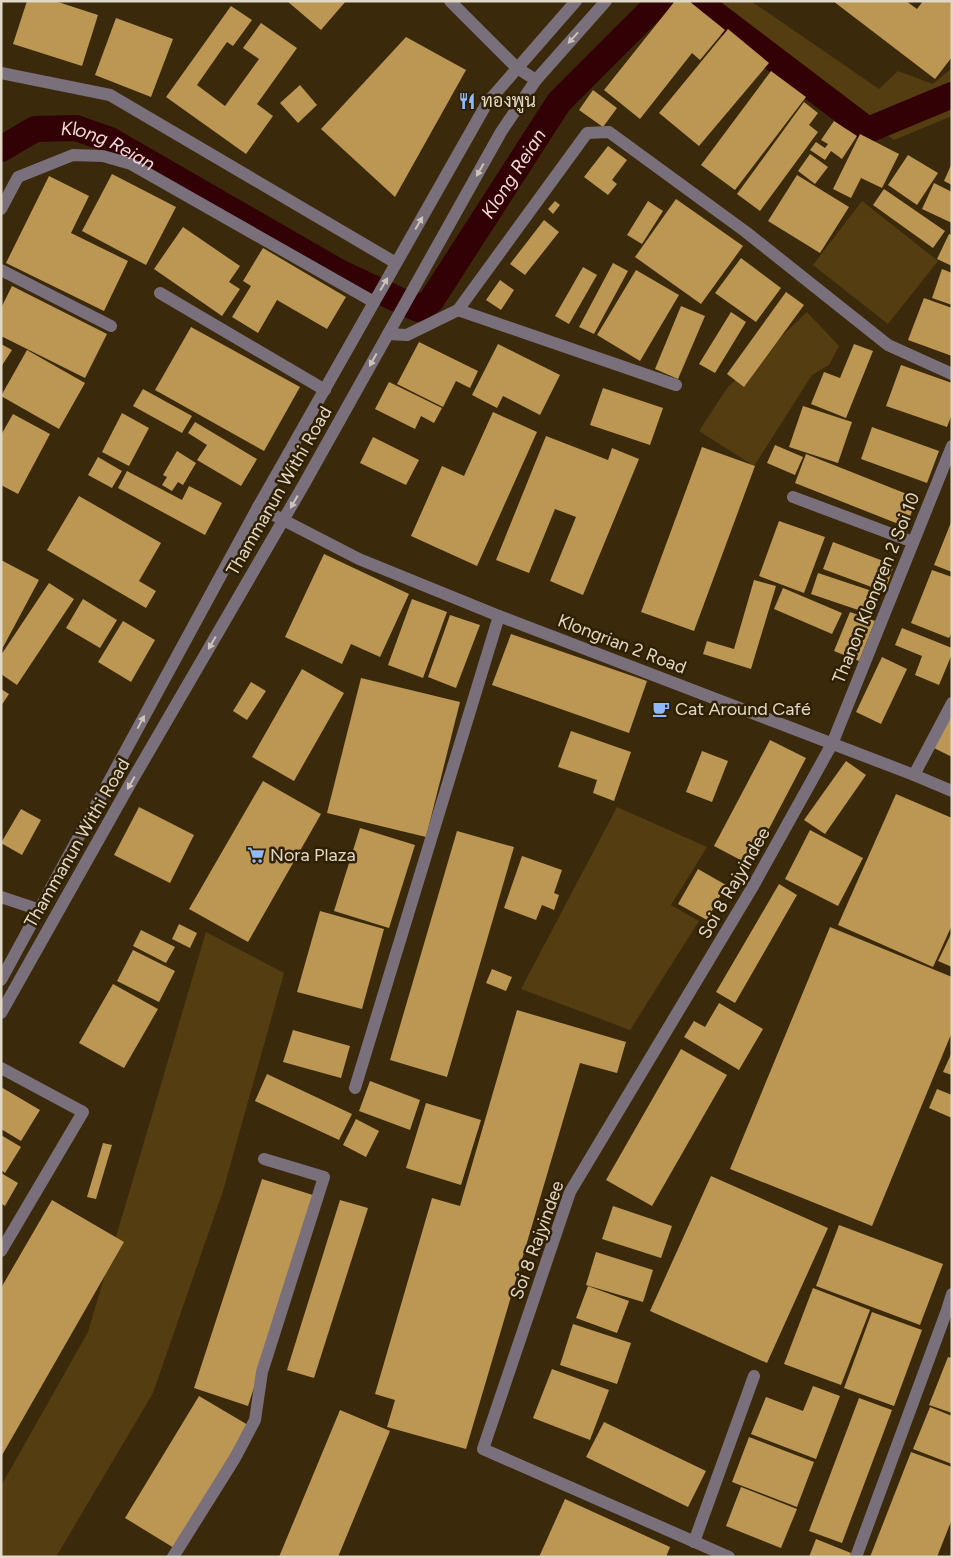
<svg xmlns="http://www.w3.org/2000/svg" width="953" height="1558" viewBox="0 0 953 1558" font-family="Figtree,Sarabun,sans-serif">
<rect width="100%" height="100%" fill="#3a2a0b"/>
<g fill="#543d11">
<path d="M704 1H751L879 89 898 71 933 84 952 68V116L894 140Z"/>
<path d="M862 201 938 261 888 324 813 265Z"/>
<path d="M807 312 839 346 829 365 812 375 754 466 699 431 727 388Z"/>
<path d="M617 807 707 847 671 905 699 921 630 1030 521 989Z"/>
<path d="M206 932 284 973 223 1191 153 1393 56 1557H1V1486L88 1332Z"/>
</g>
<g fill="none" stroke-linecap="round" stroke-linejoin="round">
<g stroke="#310106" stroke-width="26">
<path d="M698 1 868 130 952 95"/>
<path id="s1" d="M1 149 35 129 76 128 110 140 339 272 418 309 431 301 559 102 660 1"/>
</g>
</g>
<g fill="#bc9653">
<path d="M27 1H55L98 15 82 66 13 44Z"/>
<path d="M287 1H346L321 30Z"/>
<path d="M675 1H689L725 30 700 60 692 53 640 119 604 90Z"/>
<path d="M833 1H906L917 9 923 1H952V57L935 79Z"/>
<path d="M231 6 252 20 233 46 227 42 197 85 225 106 259 59 243 48 261 23 297 48 257 104 273 116 246 154 166 97Z"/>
<path d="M116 18 173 39 151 97 95 75Z"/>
<path d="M728 29 769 63 699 146 659 113Z"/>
<path d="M406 37 466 70 395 197 321 129Z"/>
<path d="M771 71 806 97 735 190 701 165Z"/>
<path d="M300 85 317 105 298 123 280 103Z"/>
<path d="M593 90 617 108 603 127 579 110Z"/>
<path d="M804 102 818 113 809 125 818 132 760 211 737 194Z"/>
<path d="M834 121 857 136 842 159 831 151 825 160 810 150 816 142 825 148 828 144 821 140Z"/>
<path d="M860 134 899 154 882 188 861 178 851 198 833 189Z"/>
<path d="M608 146 627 160 612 180 617 184 608 195 584 177Z"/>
<path d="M810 154 828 167 815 184 798 171Z"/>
<path d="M908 155 938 173 917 205 888 185Z"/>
<path d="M952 163V185L944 181Z"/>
<path d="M112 174 176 207 146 265 82 231Z"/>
<path d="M797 175 849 207 820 253 768 221Z"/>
<path d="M49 176 89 196 71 233 128 261 104 311 6 263Z"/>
<path d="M934 183 952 192V223L922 209Z"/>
<path d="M884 189 945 231 933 248 873 205Z"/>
<path d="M676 199 743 246 701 304 635 257Z"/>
<path d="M555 201 560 205 553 214 548 209Z"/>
<path d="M648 201 663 211 642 244 627 235Z"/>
<path d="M544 220 559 232 525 275 510 264Z"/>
<path d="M183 227 240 266 229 282 240 289 222 316 154 269Z"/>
<path d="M949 234 952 235V266L937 259Z"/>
<path d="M263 248 346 297 327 329 277 300 258 333 232 317 251 286 243 281Z"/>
<path d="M741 258 781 288 756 322 715 293Z"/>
<path d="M613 263 628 271 594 334 579 327Z"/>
<path d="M583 267 597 275 569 324 555 316Z"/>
<path d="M942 269 952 273V305L932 298Z"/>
<path d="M636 270 679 295 640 361 597 335Z"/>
<path d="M500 280 514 290 501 310 486 300Z"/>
<path d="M12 286 107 334 85 378 1 336V308Z"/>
<path d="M786 292 804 305 744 387 727 374Z"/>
<path d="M924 298 952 308V356L908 340Z"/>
<path d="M681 306 705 316 678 379 655 369Z"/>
<path d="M731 312 746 322 715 373 699 364Z"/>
<path d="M191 327 300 387 264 451 155 390Z"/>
<path d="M419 342 478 371 470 388 456 381 443 407 397 384Z"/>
<path d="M1 344 12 350 1 367Z"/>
<path d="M498 344 560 375 540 415 503 396 497 408 472 395Z"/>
<path d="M854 344 873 351 846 418 811 404 824 372 840 378Z"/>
<path d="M27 350 85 383 59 429 1 396Z"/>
<path d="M901 365 952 383V414L947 427 886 406Z"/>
<path d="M389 382 442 408 434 423 421 416 415 429 375 409Z"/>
<path d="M603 388 663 408 650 445 590 425Z"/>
<path d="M143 389 192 416 182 433 133 406Z"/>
<path d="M803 406 852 422 838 463 789 447Z"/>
<path d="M493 412 537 432 477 566 411 536 442 466 464 476Z"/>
<path d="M122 413 149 428 129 466 102 452Z"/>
<path d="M13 414 50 434 18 494 1 485V435Z"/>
<path d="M195 422 257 459 241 486 197 460 207 445 188 433Z"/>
<path d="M872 427 939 451 927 483 861 459Z"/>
<path d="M546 436 608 460 612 448 639 459 583 595 550 581 576 517 555 509 529 573 496 560Z"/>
<path d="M373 437 419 460 406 485 360 463Z"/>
<path d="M775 445 803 457 795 475 767 463Z"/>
<path d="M702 447 755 466 694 631 641 612Z"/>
<path d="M177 451 196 463 183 485 178 482 172 491 162 485 167 477 163 475Z"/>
<path d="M806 454 917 498 906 527 795 483Z"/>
<path d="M98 457 122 471 112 488 88 475Z"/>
<path d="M127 471 182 500 189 486 222 503 205 535 118 488Z"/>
<path d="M79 496 161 543 139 581 156 591 146 608 47 550Z"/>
<path d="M952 520V572L934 565Z"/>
<path d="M779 521 825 537 804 593 759 576Z"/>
<path d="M833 542 894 565 885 592 823 569Z"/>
<path d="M324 554 409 594 380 657 351 644 342 664 285 637Z"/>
<path d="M1 560 39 580 1 651Z"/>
<path d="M932 570 952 577V632L949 638 911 623Z"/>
<path d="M818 573 878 593 870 614 811 594Z"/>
<path d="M754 580 776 586 751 669 703 654 707 641 734 649Z"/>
<path d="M49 583 74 599 17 685 1 674V655Z"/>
<path d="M783 588 842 613 832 634 774 609Z"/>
<path d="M83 599 117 620 100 648 66 628Z"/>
<path d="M412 599 447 612 423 678 388 665Z"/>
<path d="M850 612 875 621 859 661 834 651Z"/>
<path d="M450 615 480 625 456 688 428 677Z"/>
<path d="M123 621 155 640 131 682 98 662Z"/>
<path d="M902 628 952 648V654L939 685 915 675 922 656 895 645Z"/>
<path d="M511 634 647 681 629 733 492 685Z"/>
<path d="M882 657 907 669 881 724 856 712Z"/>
<path d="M302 669 344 693 294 781 252 757Z"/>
<path d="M361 678 460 702 426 837 327 813Z"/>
<path d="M251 682 266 691 247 720 233 711Z"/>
<path d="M1 689 9 694 1 706Z"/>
<path d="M952 711V757L934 748Z"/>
<path d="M571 731 631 752 614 801 593 793 597 780 558 767Z"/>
<path d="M770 740 806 758 750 865 714 846Z"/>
<path d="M702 751 728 761 712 802 686 792Z"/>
<path d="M846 761 866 775 825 834 804 820Z"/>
<path d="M263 781 321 814 248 942 189 909Z"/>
<path d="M896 794 952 818V925L933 967 838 925Z"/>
<path d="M139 807 194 835 170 883 114 855Z"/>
<path d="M21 809 41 820 22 855 1 843Z"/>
<path d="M360 828 415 845 389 928 334 911Z"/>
<path d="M810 830 863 858 838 906 785 879Z"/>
<path d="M457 831 514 847 447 1077 390 1060Z"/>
<path d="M522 856 562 870 554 893 559 895 554 910 542 905 536 920 504 908Z"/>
<path d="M698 869 726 885 707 920 678 904Z"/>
<path d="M779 884 797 895 735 1003 716 992Z"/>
<path d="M320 911 384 929 362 1009 297 992Z"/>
<path d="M179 924 197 933 190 948 172 939Z"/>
<path d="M830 927 952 977V1032L872 1226 730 1169Z"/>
<path d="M141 930 175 947 166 963 133 946Z"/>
<path d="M952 932V967L938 961Z"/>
<path d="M133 950 175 971 159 1002 117 981Z"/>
<path d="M492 969 512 977 506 991 486 983Z"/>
<path d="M113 984 158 1009 124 1068 79 1043Z"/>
<path d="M719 1003 763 1029 739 1070 684 1037 694 1021 705 1027Z"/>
<path d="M517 1010 626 1042 617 1073 580 1063 466 1449 387 1427 395 1400 375 1394 432 1198 460 1206Z"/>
<path d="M293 1030 350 1046 341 1078 283 1062Z"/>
<path d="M681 1049 727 1075 652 1206 606 1180Z"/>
<path d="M952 1052V1075L943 1072Z"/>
<path d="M267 1074 352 1114 339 1140 255 1101Z"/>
<path d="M370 1081 420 1100 410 1130 359 1111Z"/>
<path d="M1 1087 40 1110 21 1141 1 1129Z"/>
<path d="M937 1089 952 1095V1118L929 1108Z"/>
<path d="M426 1103 481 1120 461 1185 406 1168Z"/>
<path d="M356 1119 379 1131 366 1157 343 1145Z"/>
<path d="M1 1135 21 1147 5 1173 1 1170Z"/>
<path d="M103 1143 112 1145 96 1199 87 1197Z"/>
<path d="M1 1173 18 1183 5 1206 1 1203Z"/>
<path d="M711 1176 828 1228 767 1363 650 1311Z"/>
<path d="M262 1179 316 1196 248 1406 194 1388Z"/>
<path d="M52 1200 124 1242 1 1457V1288Z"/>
<path d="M340 1200 368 1208 314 1378 287 1370Z"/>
<path d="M613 1206 672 1226 661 1258 602 1239Z"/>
<path d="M839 1225 943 1264 920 1325 816 1286Z"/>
<path d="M596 1252 653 1270 643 1302 586 1285Z"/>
<path d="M588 1286 629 1301 617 1333 576 1318Z"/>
<path d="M813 1288 870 1310 841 1385 784 1364Z"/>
<path d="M872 1312 922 1330 894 1406 844 1388Z"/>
<path d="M573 1324 631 1343 617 1384 560 1365Z"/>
<path d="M948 1357 952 1358V1413L929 1405Z"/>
<path d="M552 1369 609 1390 590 1440 533 1418Z"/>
<path d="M813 1386 840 1396 816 1459 751 1434 766 1397 803 1411Z"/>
<path d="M199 1396 248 1425 174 1548 125 1518Z"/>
<path d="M859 1398 892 1410 842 1543 809 1531Z"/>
<path d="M930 1407 952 1416V1464L913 1449Z"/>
<path d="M340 1410 390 1431 338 1557H279Z"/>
<path d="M604 1422 706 1471 688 1507 586 1457Z"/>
<path d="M749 1437 814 1462 797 1507 732 1482Z"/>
<path d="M911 1452 952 1467V1519L937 1557H870Z"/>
<path d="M741 1487 797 1509 781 1548 726 1526Z"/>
<path d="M565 1499 670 1547 666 1557H539Z"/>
<path d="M816 1539 851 1553 850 1557H809Z"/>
</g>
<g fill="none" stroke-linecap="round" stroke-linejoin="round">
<g stroke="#7a707c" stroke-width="12">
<path d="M450 1 517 68 536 80"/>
<path d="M1 73 110 95 396 263"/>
<path d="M1 209 18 177 73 155 103 156 131 164 374 302"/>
<path d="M1 270 111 326"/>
<path d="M160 293 325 390"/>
<path d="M458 310 676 385"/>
<path d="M388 334 407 335 458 310 587 133 609 132 746 232 888 345 952 374"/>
<path d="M793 497 913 542"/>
<path d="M258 507 359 559 499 616 914 775 952 791"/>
<path d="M914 775 952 703"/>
<path d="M1 897 40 910"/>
<path d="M1 980 258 507 487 103 576 1"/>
<path d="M1 1013 130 784 303 486 501 132 536 80 606 1"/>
<path d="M1 1068 83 1112 1 1251"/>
<path d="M355 1088 499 616"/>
<path d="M694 1542 754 1376"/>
<path d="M173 1557 235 1458 255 1420 262 1372 324 1177 264 1159"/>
<path d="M729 1557 483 1449 570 1192 752 888 832 744 952 446"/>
<path d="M856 1557 947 1310 952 1294"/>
</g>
</g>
<defs><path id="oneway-solid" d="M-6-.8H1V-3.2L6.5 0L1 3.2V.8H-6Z" transform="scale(1.25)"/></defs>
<g fill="#cdc3b8">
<use href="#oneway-solid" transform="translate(573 38) rotate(132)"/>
<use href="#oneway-solid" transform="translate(480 170) rotate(119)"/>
<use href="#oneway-solid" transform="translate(419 223) rotate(-60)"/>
<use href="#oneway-solid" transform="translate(384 284) rotate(-60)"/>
<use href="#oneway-solid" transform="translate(373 360) rotate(119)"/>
<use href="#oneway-solid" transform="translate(294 502) rotate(120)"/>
<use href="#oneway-solid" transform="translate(212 643) rotate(120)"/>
<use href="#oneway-solid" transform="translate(141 722) rotate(-62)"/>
<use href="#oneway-solid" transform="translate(131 783) rotate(120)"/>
</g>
<defs>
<g id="restaurant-bare" transform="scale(1.35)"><path d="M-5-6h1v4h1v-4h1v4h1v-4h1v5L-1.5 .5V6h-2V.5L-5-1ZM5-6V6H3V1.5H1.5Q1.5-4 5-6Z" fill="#8fb8fd" stroke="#2f2002" stroke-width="2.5" paint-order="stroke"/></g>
<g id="cafe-bare" transform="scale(1.35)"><path d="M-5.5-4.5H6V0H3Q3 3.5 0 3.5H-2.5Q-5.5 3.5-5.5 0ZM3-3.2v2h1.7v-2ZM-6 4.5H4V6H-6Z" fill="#8fb8fd" stroke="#2f2002" stroke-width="2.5" paint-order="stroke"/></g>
<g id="supermarket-bare" transform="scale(1.35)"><path d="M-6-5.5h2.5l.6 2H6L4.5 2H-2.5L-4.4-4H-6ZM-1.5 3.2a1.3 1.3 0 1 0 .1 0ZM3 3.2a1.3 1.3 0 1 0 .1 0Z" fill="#8fb8fd" stroke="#2f2002" stroke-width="2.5" paint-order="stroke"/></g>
</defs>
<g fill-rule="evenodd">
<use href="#restaurant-bare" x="467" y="101"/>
<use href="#cafe-bare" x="661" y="709"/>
<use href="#supermarket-bare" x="256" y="855"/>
</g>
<g text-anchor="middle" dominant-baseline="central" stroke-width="5" stroke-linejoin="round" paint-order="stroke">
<g font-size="18" fill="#e2d8c7" stroke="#2f2002" text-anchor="start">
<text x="481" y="101">ทองพูน</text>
<text x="675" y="709">Cat Around Café</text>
<text x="270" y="855">Nora Plaza</text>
</g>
<g font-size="18" fill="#e2d8c7" stroke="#2f2002">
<text transform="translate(279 491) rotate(-60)">Thammanun Withi Road</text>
<text transform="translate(876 588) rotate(-68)">Thanon Klongren 2 Soi 10</text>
<text transform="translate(622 644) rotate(21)">Klongrian 2 Road</text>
<text transform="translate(77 843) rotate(-60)">Thammanun Withi Road</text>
<text transform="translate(734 883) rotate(-60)">Soi 8 Rajyindee</text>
<text transform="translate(537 1240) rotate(-70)">Soi 8 Rajyindee</text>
</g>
<g font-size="19" font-style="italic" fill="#f1dad9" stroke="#2f2002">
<text stroke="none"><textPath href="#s1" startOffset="116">Klong Reian</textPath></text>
<text stroke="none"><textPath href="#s1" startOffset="635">Klong Reian</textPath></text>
</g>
</g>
<rect width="953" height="1558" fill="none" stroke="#e2d8c7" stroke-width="5"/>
</svg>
